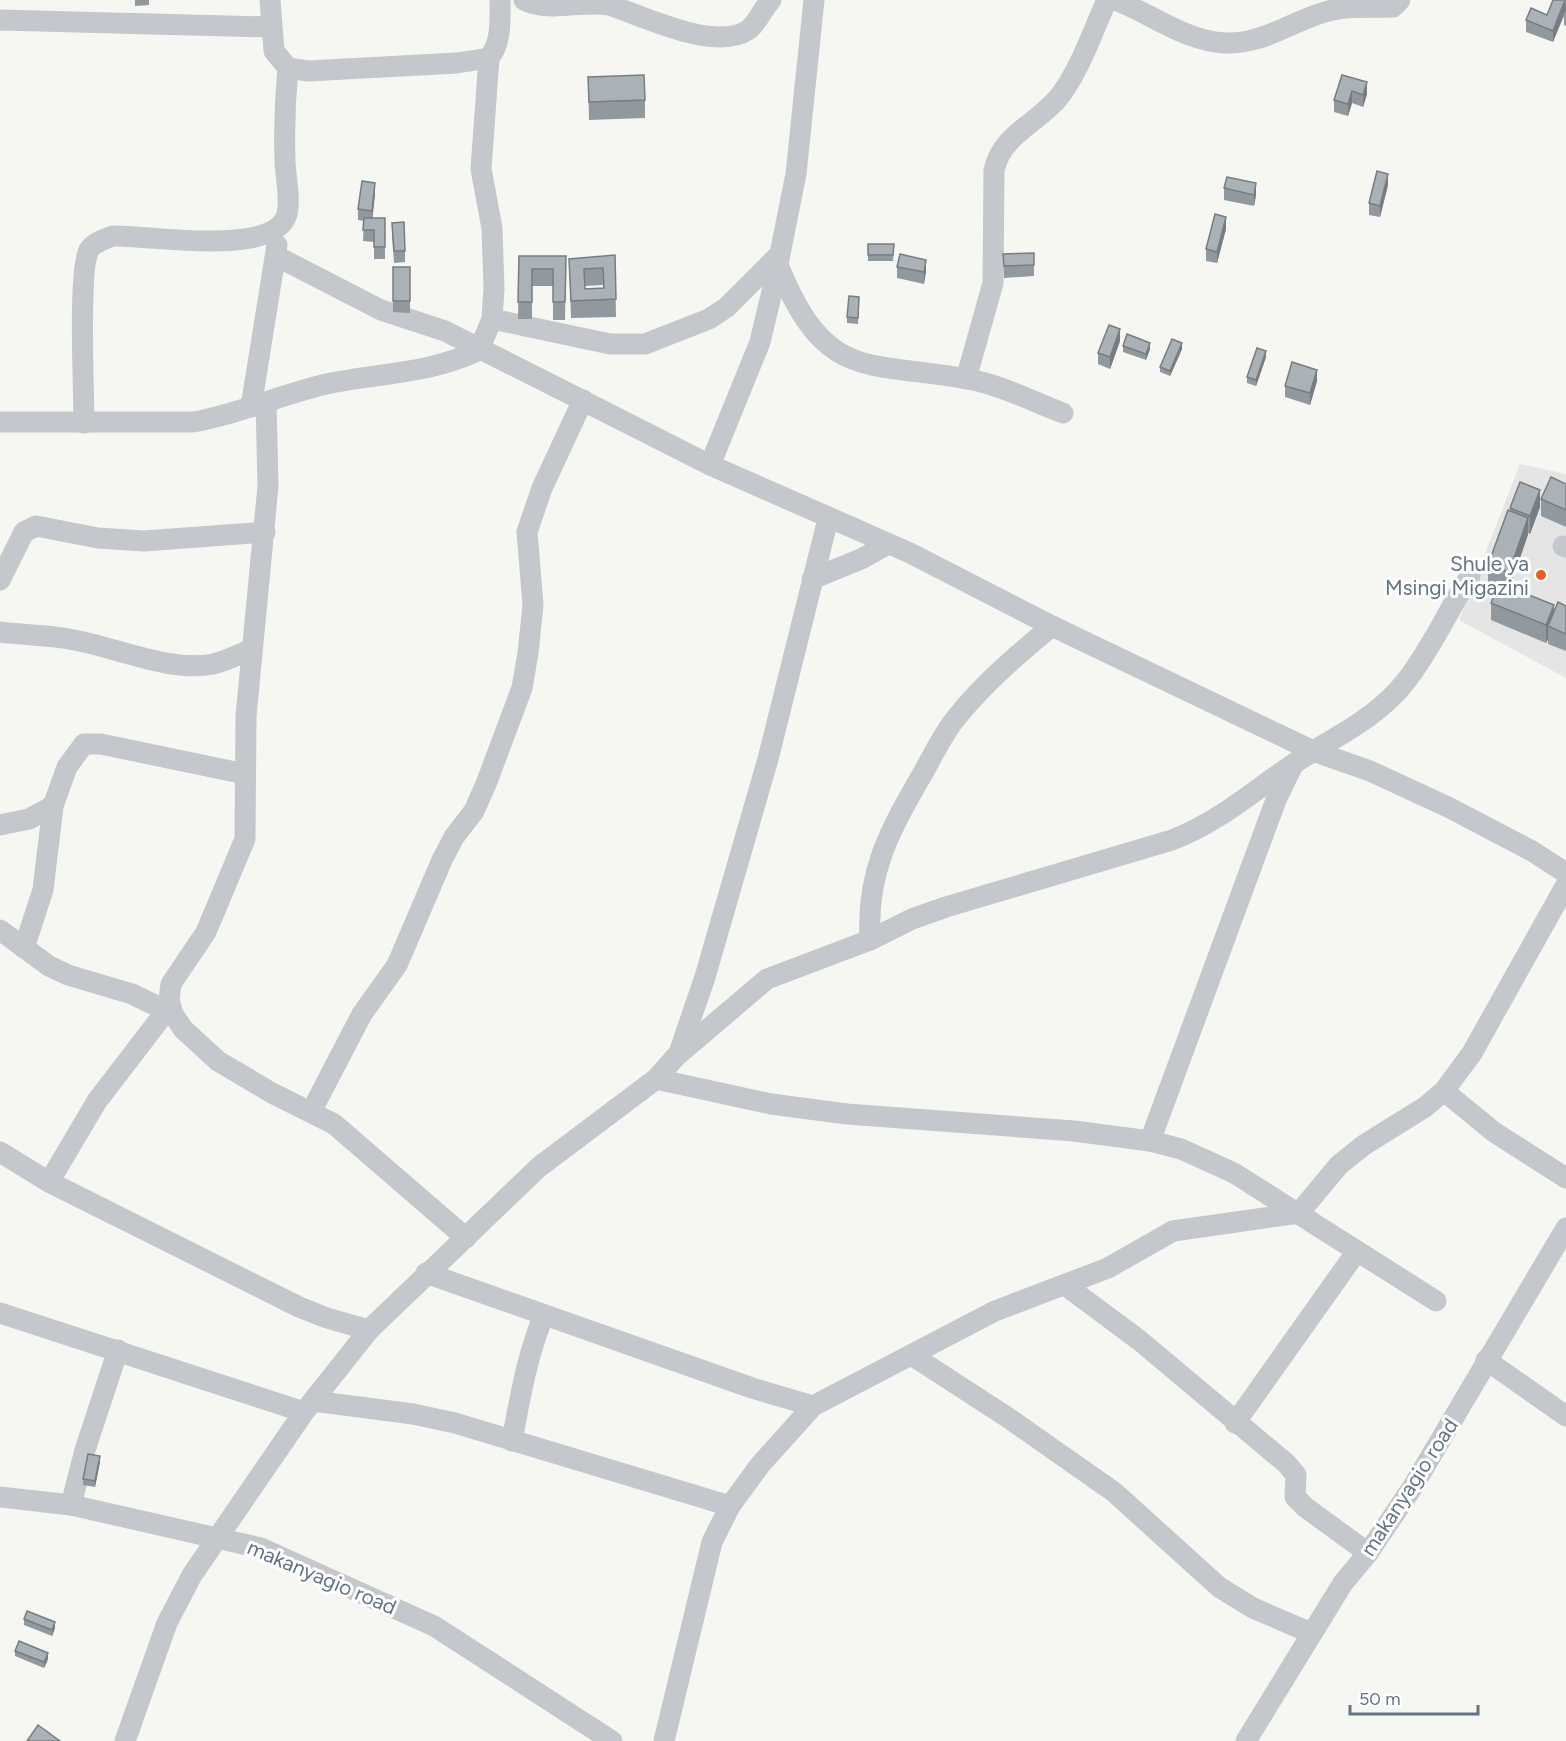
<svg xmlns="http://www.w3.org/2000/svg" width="1566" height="1741" viewBox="0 0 1566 1741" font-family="Figtree,sans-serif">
<rect width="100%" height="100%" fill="#f6f6f3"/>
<path fill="#e4e5e4" d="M1520 464 1566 474V678L1459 620Z"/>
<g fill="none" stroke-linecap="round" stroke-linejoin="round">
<g stroke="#c4c7cb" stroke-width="21">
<path d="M270 0 274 51 288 68 308 71 457 63 489 58C502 42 500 19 500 0"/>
<path d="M524 0C550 13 581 0 609 5 644 16 714 52 748 30 758 23 762 9 771 0"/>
<path d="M1115 0C1152 14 1185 41 1225 43 1264 44 1290 22 1325 12 1346 5 1371 8 1393 7L1400 0"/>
<path d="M0 20 270 27"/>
<path d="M276 256 381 310 445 331 710 465 910 553 1052 626 1313 751 1370 771 1448 807 1532 851 1566 873"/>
<path d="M778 265C826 384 867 360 973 380 1003 386 1034 402 1063 413"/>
<path d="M492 319 610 344H645L709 319 727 307 780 254"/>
<path d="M966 379 993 283 994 171C1001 133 1042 122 1062 93 1082 65 1093 30 1107 0"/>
<path d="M266 402 268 486 246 716 245 839 206 932 171 984 169 1000 173 1014 183 1029 218 1061 272 1093 334 1124 466 1238"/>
<path d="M251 407 277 245"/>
<path d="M0 422H193C240 414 284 393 331 383 382 373 432 373 479 350L492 319 494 288 492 228 481 169 489 58"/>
<path d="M84 423C84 393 78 269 89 250 94 242 105 239 113 236 147 235 275 258 287 214 291 198 285 176 285 159 284 128 285 99 288 68"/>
<path d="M710 465 760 342 775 279 796 174 814 0"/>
<path d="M1563 546 1566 547"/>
<path d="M812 579 861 559 888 544"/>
<path d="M0 580 24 532 36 526 98 538 144 541 265 532"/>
<path d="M0 632C23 635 46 635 69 639 113 646 170 673 213 664 226 661 240 654 252 649"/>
<path d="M0 825 29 819 53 806 67 767 84 744H101L245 774"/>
<path d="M0 930 49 966 68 975 132 994 173 1014"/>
<path d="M870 940C866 872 890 830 923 773 933 755 943 734 956 718 984 683 1017 655 1052 626"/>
<path d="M24 948 43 890 53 806"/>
<path d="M680 1053 767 979 870 940 912 919 946 907 1172 840C1217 823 1252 792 1292 765 1331 738 1376 720 1406 681 1430 651 1449 609 1470 576"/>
<path d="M656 1079 771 1104 847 1114 1074 1131 1150 1141 1181 1149 1234 1173 1436 1301"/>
<path d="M1444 1091 1494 1132 1566 1178"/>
<path d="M311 1112 362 1014 397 965 442 860 454 837 474 811 486 784 522 688 528 653 533 605 527 532 542 488 583 400"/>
<path d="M1150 1141 1276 800 1292 767"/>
<path d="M0 1152 49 1182 299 1307 327 1318 369 1330"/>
<path d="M49 1182 97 1101 166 1011"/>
<path d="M426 1273 752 1388 813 1406"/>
<path d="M1065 1285 1139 1340 1287 1464 1296 1475 1295 1497 1305 1507 1368 1553"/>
<path d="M0 1313 304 1412"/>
<path d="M913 1356 1010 1419 1114 1492 1219 1587 1253 1608 1311 1633"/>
<path d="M1486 1360 1566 1416"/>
<path d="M313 1401 413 1414 455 1423 730 1506"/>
<path d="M1235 1423 1357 1251"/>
<path d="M512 1441C520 1398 527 1355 544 1315"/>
<path d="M0 1497 71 1505 261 1548 434 1626 612 1741"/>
<path d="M71 1505 85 1450 118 1350"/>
<path d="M125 1741 167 1623 192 1575 304 1412 369 1330 539 1167 656 1079 679 1053 705 977 768 759 828 519"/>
<path d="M664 1741 712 1542 730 1506 760 1465 813 1406 995 1311 1108 1268 1173 1231 1299 1213 1339 1165 1364 1145 1425 1107 1444 1091 1472 1053 1566 885"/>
<path d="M1246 1741 1343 1583 1368 1553 1412 1488 1566 1228"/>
</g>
</g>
<g fill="#92999e" fill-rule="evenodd">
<path d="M135 0H149V5L135 6Z"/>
<path d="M1566 0V26L1564 25V16L1553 42 1526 32V20L1547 15Z"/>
<path d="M1342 75 1367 94 1363 107 1352 103 1348 116 1334 112V100Z"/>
<path d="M588 77 645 100V118L589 120Z"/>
<path d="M1388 185 1380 217 1369 215V203Z"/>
<path d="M1224 188 1256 195 1254 206 1224 200Z"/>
<path d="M375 194 372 218H385V259H374V242L363 241 364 221 358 220V209Z"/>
<path d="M1226 229 1217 263 1206 261V249Z"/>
<path d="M392 234 405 251V262L394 263Z"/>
<path d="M868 244H894L893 261H868Z"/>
<path d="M1034 253V276L1004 278 1003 254Z"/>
<path d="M615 255 616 317 571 318 569 259ZM603 285V288L585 289V286Z"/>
<path d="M519 256H566L565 320H553V286H532V319H518Z"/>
<path d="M393 267H410V313L393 312Z"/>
<path d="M897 267 926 271 924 284 897 278Z"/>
<path d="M859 303 858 324 847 323V317Z"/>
<path d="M1120 341 1110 369 1098 364V353Z"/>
<path d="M1123 346 1150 349 1146 360 1123 352Z"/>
<path d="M1182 349 1170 376 1160 372V367Z"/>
<path d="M1266 357 1256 386 1247 383V377Z"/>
<path d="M1317 381 1310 405 1285 397V386Z"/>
<path d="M1566 484V527L1541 516V499Z"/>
<path d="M1540 507 1530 534 1528 533 1510 587 1554 611 1566 606V651L1548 644V639L1546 643 1491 620V603L1498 586 1488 582V565L1510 511V508Z"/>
<path d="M100 1462 95 1487 83 1485V1479Z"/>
<path d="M24 1619 55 1628 52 1636 24 1625Z"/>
<path d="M15 1651 48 1659 44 1668 15 1656Z"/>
</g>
<g fill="#777d81">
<path d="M1565 0 1566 10 1564 14 1553 42V31Z"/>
<path d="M1367 82V94L1363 107V95Z"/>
<path d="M1352 91V103L1348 116V104Z"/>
<path d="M1388 174V185L1380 217V206Z"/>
<path d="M375 183V194L372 222V211Z"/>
<path d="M1256 183V195L1254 206V195Z"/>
<path d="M1226 217V229L1217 263V252Z"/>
<path d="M926 260V271L924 284V272Z"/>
<path d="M1120 329V341L1110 369V357Z"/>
<path d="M1150 343V349L1146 360V354Z"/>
<path d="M1182 343V349L1170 376V371Z"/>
<path d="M1266 351V357L1256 386V380Z"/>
<path d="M1317 370V381L1310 405V393Z"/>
<path d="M1540 490V507L1530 534V516Z"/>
<path d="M1528 518V535L1509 590V572Z"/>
<path d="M1554 605V622L1548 626V639L1546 643V625Z"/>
<path d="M100 1456V1462L95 1487V1481Z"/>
<path d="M55 1622V1628L52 1636V1630Z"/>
<path d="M48 1653V1659L44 1668V1662Z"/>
</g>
<g fill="#aab2b8" stroke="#777d81" stroke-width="1.5" fill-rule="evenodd">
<path d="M1553 0H1565L1553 31 1526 20 1531 8 1547 15Z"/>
<path d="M644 75 645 100 589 102 588 77Z"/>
<path d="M1342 75 1367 82 1363 95 1352 91 1348 104 1334 100Z"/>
<path d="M1377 171 1388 174 1380 206 1369 203Z"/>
<path d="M1227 177 1256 183 1254 195 1224 188Z"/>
<path d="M362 181 375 183 372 211 358 209Z"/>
<path d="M1215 214 1226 217 1217 252 1206 249Z"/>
<path d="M364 218H385V247H374V230H363Z"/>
<path d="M404 222 405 251H394L392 223Z"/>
<path d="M868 244H894L893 255H868Z"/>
<path d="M1034 253V265L1004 266 1003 254Z"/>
<path d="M900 254 926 260 924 272 897 267Z"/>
<path d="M615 255 616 299 571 301 569 259ZM603 268 604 288 585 289 584 269Z"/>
<path d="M519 256H566L565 302H553V269H532V302H518Z"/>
<rect x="393" y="267" width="17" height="34"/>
<path d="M849 296 859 297 858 318 847 317Z"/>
<path d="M1109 325 1120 329 1110 357 1098 353Z"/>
<path d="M1127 334 1150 343 1146 354 1123 346Z"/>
<path d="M1172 339 1182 343 1170 371 1160 367Z"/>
<path d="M1257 348 1266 351 1256 380 1247 377Z"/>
<path d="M1292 362 1317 370 1310 393 1285 386Z"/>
<path d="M1551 477 1566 484V510L1541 499Z"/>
<path d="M1520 482 1540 490 1530 516 1510 508Z"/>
<path d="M1508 510 1528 518 1509 572 1488 565Z"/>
<path d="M1499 583 1554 605 1546 625 1491 603Z"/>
<path d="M1558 602 1566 606V634L1548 626Z"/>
<path d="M88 1454 100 1456 95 1481 83 1479Z"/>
<path d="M27 1611 55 1622 52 1630 24 1619Z"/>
<path d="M19 1641 48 1653 44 1662 15 1651Z"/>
<path d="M38 1725 60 1741H27Z"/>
</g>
<circle fill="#e75d22" stroke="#fff" stroke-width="2" cx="1541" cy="575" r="6"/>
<g text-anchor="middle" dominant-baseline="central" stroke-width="6" stroke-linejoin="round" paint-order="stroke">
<g font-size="21" fill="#647485" stroke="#fff" text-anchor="end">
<text x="1529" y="563">Shule ya<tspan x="1529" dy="24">Msingi Migazini</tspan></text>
</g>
<g font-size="21" fill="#647485" stroke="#fff">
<text transform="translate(1409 1487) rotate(-57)">makanyagio road</text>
<text transform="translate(322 1577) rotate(23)">makanyagio road</text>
</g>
</g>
<path d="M1350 1705v9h128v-9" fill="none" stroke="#647485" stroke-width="3"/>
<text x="1359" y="1705" font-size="18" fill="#647485" stroke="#ffffff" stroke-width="4.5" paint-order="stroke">50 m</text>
</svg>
